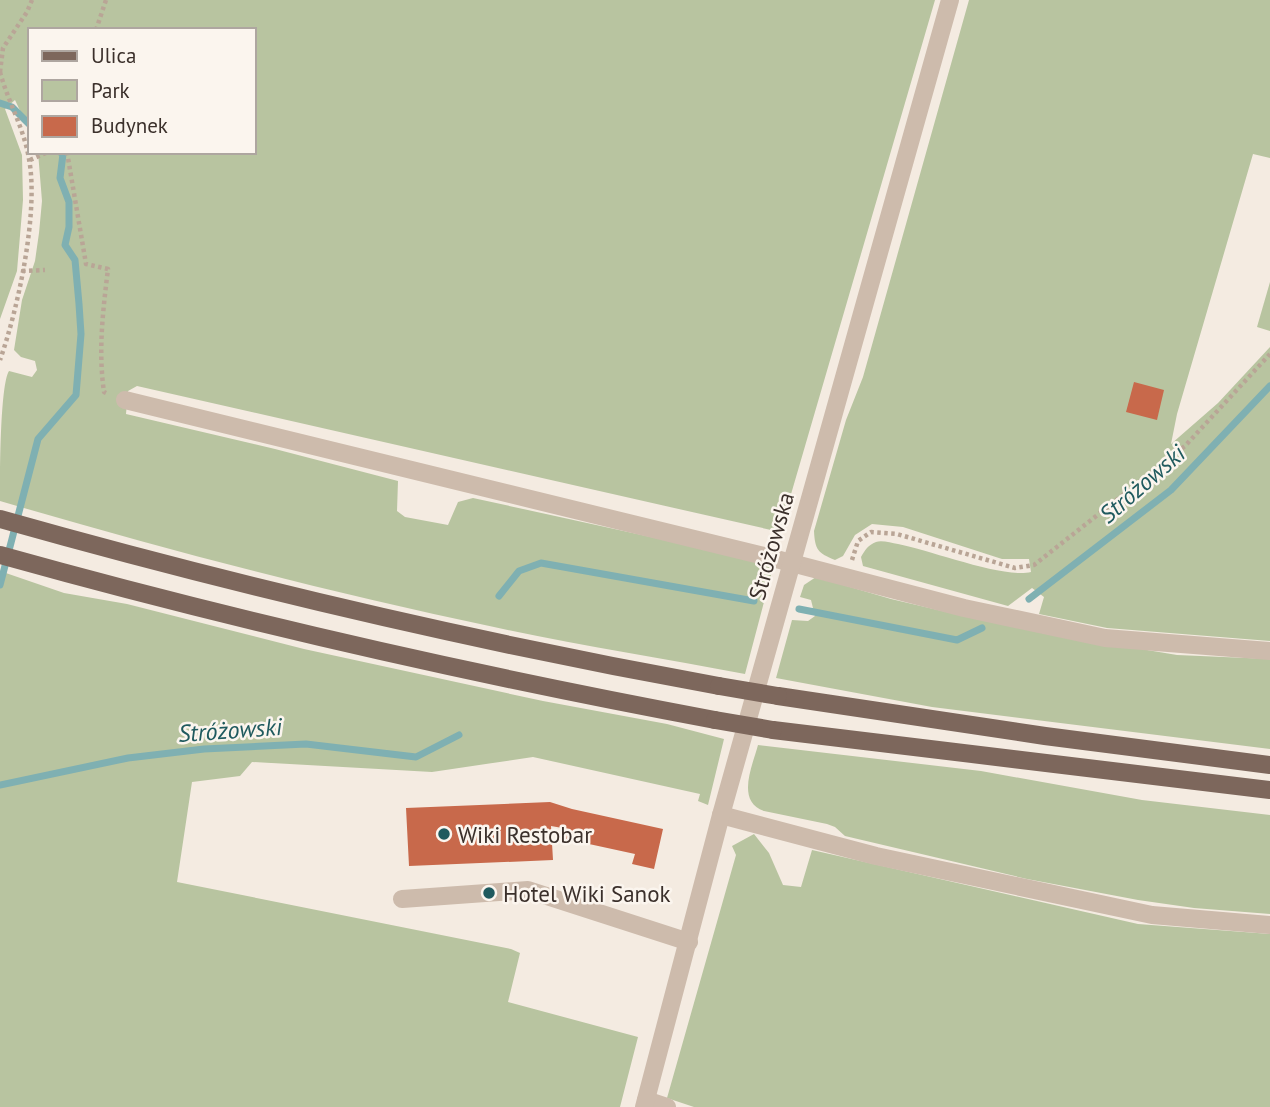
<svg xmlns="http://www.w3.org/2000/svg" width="1270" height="1107" viewBox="0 0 1270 1107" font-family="'PT Sans',sans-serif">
<rect width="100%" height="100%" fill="#f4ebe1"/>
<g fill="#b8c4a0">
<path d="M0 0H935L780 532 137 386 128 391 126 414 275 449 398 481 397 511 405 517 448 525 458 502 473 498 774 564 745 674C661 658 577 645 494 627 327 592 163 549 0 501 0 476 0 385 9 371L32 377 37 370 35 361 21 357 14 350 22 300 35 261 39 233 42 201 38 152H254V30H30V132L15 100 5 109 22 155 23 200 17 271 0 319Z"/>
<path d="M969 0H1270V158L1253 154 1177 414 1171 444 1218 403 1270 347V641L1107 628 1039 614 1044 597 1032 588 1008 606 863 566 861 557C865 550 868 545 876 542 882 540 891 543 898 544 930 550 1004 579 1031 572L1029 559H1002L903 527 872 524 855 535 843 556 835 560C818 553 815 550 814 531L846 420 863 377Z"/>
<path d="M1270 282V331L1257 327Z"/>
<path d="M0 571 64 593 127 604 304 649 543 701 667 724 724 739 708 805 698 801 700 794 533 757 432 772 252 762 240 776 192 782 177 882 511 949 520 953 508 1002 638 1037 620 1107H0Z"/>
<path d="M816 577 891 599 955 614 1123 646 1177 655 1270 659V749L932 707 776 678 792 620 808 621 815 616 811 600 800 597 804 585Z"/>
<path d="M758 745 981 771 1142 800 1270 815V914L1194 908 1138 900 1027 879 845 836 835 827 827 824 764 811C736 801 752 767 758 745Z"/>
<path d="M754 834 769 853 783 885 801 887 812 850 1138 924 1270 934V1107H694L667 1098 736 855 732 846Z"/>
</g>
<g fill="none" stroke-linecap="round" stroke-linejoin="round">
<g stroke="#7fb0b2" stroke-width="7">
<path d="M0 103 12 107 30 125"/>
<path d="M0 585 38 439 76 395 81 334 79 304 75 260 65 245 69 227V202L60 178 63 154 60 152"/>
<path d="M499 596 519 571 541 563 754 601"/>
<path d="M1029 599 1171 490 1270 386"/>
<path d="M799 609 957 640 982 628"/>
<path d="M0 785 128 758 204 749 306 744 416 757 459 735"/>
</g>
</g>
<g fill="#c8694b">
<path d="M1134 382 1164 390 1157 420 1126 412Z"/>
<path d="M550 802 572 809 663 829 654 869 632 864 635 854 566 839 568 829 551 826 553 860 409 866 406 808Z"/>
</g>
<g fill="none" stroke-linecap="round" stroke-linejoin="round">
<g stroke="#b9a596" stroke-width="4.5" stroke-dasharray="3.5 3.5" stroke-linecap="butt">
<path d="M96 30 106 0"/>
<path d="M0 72C8 102 24 128 29 159 39 212 18 309 0 360"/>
<path d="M0 72 3 48 27 12 32 0"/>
<path d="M67 152 86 264 108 269C103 310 98 351 104 392L106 393"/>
<path d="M30 160 48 152"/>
<path d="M22 271 45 270"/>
<path d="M852 560 858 541 871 532 897 534 1015 568 1034 565 1185 446 1270 354"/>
</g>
<g stroke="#cdbbac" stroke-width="18">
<path d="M125 400 780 560 964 608 1105 638 1270 651"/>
<path d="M721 815 876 856 1152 915 1270 925"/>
<path d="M402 899 528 890 689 942"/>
<path d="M646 1100 667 1107"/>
<path d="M644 1107 721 815 950 0"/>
</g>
<g stroke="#7d675c" stroke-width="18">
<path d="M0 519C237 586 476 642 719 686"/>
<path d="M0 555C236 621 474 675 715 720"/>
<path d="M778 696 1045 736 1270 765"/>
<path d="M773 730 1270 790"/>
</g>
<g stroke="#7d675c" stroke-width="18">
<path d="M719 686 778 696"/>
<path d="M715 720 773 730"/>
</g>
</g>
<g fill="#1f5a5e" stroke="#fbf5ee" stroke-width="2.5">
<circle cx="444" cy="834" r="7"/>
<circle cx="489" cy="893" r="7"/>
</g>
<g text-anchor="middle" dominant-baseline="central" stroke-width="5" stroke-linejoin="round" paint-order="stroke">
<g font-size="23" fill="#3b302b" stroke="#fbf5ee">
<text transform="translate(771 546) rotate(-74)">Stróżowska</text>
</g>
<g font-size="23" fill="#3b302b" stroke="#fbf5ee" text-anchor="start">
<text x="458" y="834">Wiki Restobar</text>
<text x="503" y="893">Hotel Wiki Sanok</text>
</g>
<g font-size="24" font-style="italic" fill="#1f5a5e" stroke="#fbf5ee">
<text transform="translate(1142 484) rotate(-41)">Stróżowski</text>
<text transform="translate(230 730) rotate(-4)">Stróżowski</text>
</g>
</g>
<rect x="28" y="28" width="228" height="126" fill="#fbf5ee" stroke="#aea6a0" stroke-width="2"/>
<rect x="42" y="51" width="35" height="10" fill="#7d675c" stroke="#aea6a0" stroke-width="2"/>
<text x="91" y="63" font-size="21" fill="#3b302b">Ulica</text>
<rect x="42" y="80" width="35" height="21" fill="#b8c4a0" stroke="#aea6a0" stroke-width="2"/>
<text x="91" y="98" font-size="21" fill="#3b302b">Park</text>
<rect x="42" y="116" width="35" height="21" fill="#c8694b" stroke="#aea6a0" stroke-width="2"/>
<text x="91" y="133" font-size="21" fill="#3b302b">Budynek</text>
</svg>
